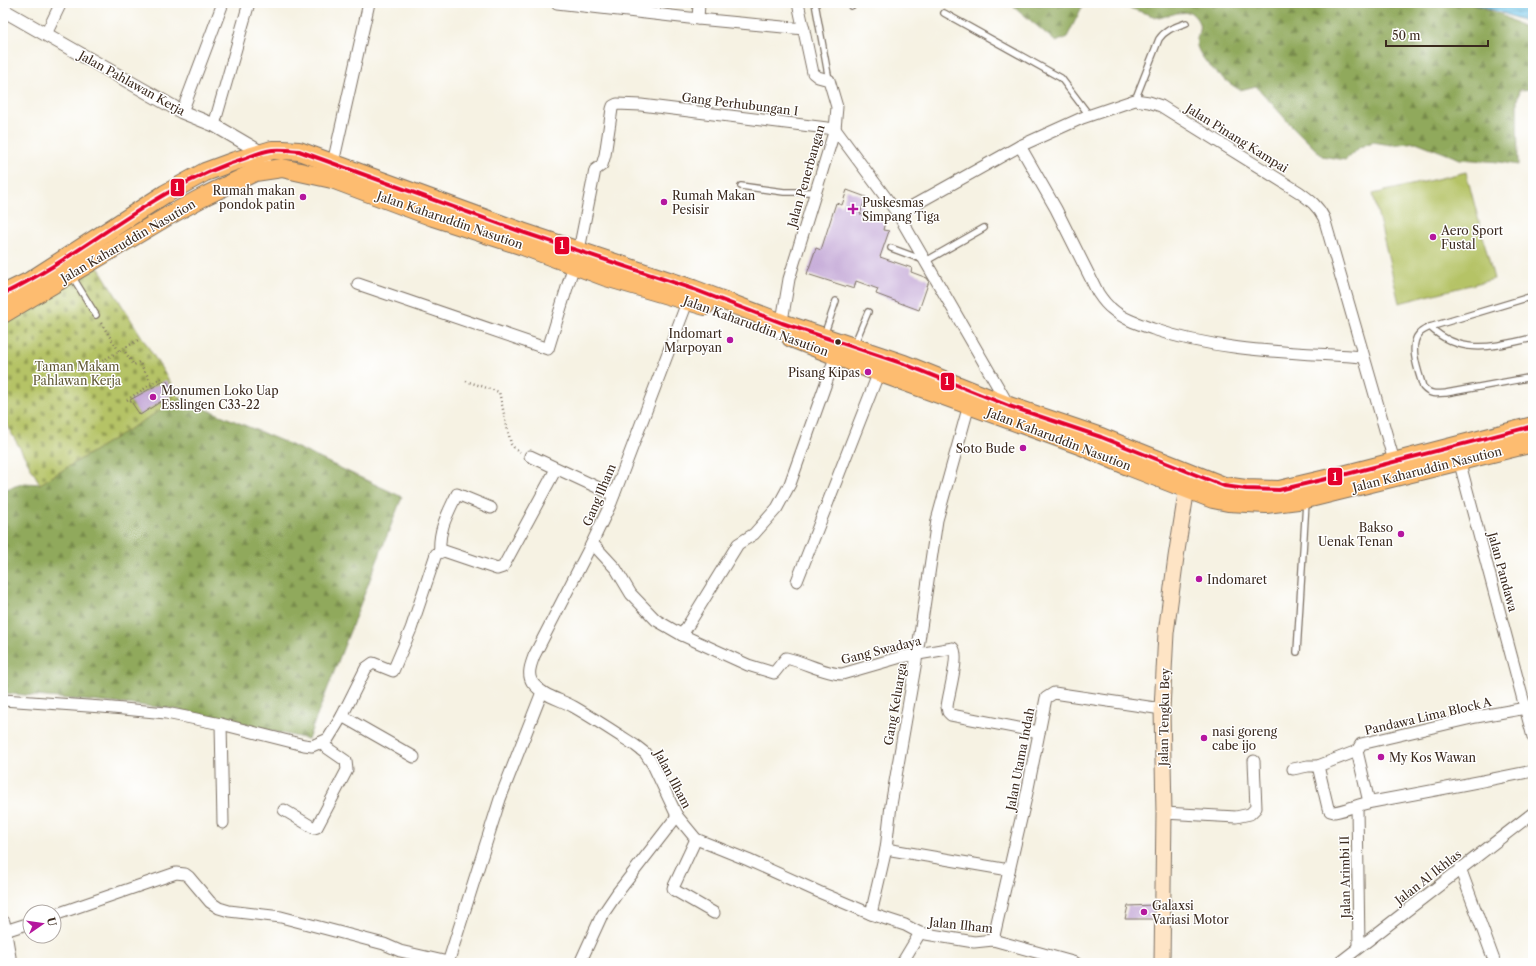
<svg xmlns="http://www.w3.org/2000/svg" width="1536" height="966" viewBox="0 0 1536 966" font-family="'Libre Caslon Text',serif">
<defs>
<pattern id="forest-firs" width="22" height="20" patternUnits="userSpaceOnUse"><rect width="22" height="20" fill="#90a95b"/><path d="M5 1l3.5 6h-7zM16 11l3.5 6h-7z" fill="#778a4b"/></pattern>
<pattern id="cemetery-stones" width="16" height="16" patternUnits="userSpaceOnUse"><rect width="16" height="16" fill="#b5c366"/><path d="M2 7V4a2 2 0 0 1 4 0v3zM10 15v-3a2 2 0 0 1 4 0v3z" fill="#949f53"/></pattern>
<pattern id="water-rules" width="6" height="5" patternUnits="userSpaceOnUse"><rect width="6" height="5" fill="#6cc4e9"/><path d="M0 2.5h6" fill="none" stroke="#5a9fbc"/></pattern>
</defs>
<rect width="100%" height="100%" fill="#fff"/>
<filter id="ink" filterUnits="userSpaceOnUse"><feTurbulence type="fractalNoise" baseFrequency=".025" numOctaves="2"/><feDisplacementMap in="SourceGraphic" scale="8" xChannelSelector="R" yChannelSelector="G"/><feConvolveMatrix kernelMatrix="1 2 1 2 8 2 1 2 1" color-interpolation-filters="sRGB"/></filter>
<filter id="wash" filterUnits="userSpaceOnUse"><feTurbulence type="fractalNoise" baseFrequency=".012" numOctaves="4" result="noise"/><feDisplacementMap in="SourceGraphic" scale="16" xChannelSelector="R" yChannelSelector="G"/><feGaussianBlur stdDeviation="0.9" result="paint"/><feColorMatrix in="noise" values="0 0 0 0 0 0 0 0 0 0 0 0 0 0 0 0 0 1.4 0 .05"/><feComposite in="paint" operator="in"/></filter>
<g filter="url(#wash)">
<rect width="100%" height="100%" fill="#f6f2e3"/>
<g fill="url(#forest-firs)" stroke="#666a3c">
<path d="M1010 3H1084L1067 37 1056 42Z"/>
<path d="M1115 3H1472L1502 15 1533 32V89L1519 90 1517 101 1518 165 1500 162 1460 159 1416 142 1391 145 1373 142 1360 147 1345 160 1322 156 1291 125 1256 86 1240 90C1225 81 1202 63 1197 46 1194 34 1208 26 1190 12L1177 13 1159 18Z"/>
<path d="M180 398 289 444 402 497 308 739 280 733 215 717 168 708 3 693V490L25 483 40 484Z"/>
</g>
<path fill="url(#cemetery-stones)" stroke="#787642" d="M98 267 180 398 40 484 3 418V322Z"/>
<path fill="#b5c366" stroke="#787642" d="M1466 172 1494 279 1399 303 1373 194Z"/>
<path fill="url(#water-rules)" stroke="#547784" d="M1474 3H1533V24Z"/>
<g id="blocks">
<g fill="#c7add9">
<path d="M847 190 866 197 860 214 885 222 883 230 889 231 880 257 912 268 911 272 927 278 929 281 919 310 876 294 878 289 856 281 854 289 807 274 816 248 821 250 836 203 842 205Z"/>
<path d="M166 380 174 393 140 415 130 400Z"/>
<path d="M1154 905V919H1125L1128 906Z"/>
</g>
</g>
</g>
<g filter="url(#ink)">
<use href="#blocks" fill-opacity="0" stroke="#7c7063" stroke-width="1"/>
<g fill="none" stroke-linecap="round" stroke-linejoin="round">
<g stroke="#7c7063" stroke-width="8">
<g id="service">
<path d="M815 3 829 80"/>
<path d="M851 3V6L857 3"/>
<path d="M944 13 1061 78 1089 115"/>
<path d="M1135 100 1159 39C1166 29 1175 27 1186 23"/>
<path d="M741 186 784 192H815"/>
<path d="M891 248 926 261 984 228"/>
<path d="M72 276 96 315"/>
<path d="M1533 296 1430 327C1426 329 1421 331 1419 334 1408 346 1419 373 1423 387 1430 395 1436 394 1446 393L1533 377"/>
<path d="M1430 327C1462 357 1495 346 1533 338"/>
<path d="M824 335 836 301"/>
<path d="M854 345 868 312"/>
<path d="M1297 652 1306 502"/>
</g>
</g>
<g stroke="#7c7063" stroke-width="13">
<g id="minor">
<path d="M557 3 698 19 804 29"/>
<path d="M698 19 699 3"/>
<path d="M46 34 61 3"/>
<path d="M182 112 223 3"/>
<path d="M214 125 249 3"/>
<path d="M1020 146 1056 209 1098 293C1102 299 1106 305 1112 309 1123 319 1139 324 1153 329 1220 352 1293 352 1363 357"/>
<path d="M333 163 369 3"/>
<path d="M898 214 1020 146 1082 118 1135 100 1149 102 1161 106 1299 192C1310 200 1318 206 1324 218L1394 461"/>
<path d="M579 250 595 170 602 165 605 155 612 109 613 106 617 104 641 105 835 129 898 214 1009 406"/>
<path d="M358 284 548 349 574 265"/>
<path d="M688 300 611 503 592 543 534 656C531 664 527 674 532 682 542 696 560 699 574 707 595 719 616 733 636 746L645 753 653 765 677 816 696 839 748 860 819 892 871 914 905 925 920 933 974 942 993 940 1076 963"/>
<path d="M780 333 789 279 835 129 837 107 829 80 818 77 813 73 798 3"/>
<path d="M530 456 614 495"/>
<path d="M1459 460 1533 737"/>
<path d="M592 543 616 569 631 594 656 620 682 635 748 665 774 673 786 658C805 662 825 674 842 674L901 657 953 648C960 656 948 695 947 707L948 712 951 715 1039 732"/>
<path d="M440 552C438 530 448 513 457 494L491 508"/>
<path d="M797 581 879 372"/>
<path d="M682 635 738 544 754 534 777 508 790 484 836 355"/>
<path d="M3 700 102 707 166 713 221 724 304 745 312 746 328 739 342 716 366 668 373 663 393 671 411 629 436 554 444 551 497 569 503 567 556 469"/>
<path d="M342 716 414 757"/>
<path d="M221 724 223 823"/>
<path d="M1357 751 1369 802"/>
<path d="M1318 766 1328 808 1330 811 1334 812C1347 810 1359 804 1372 802 1426 792 1479 782 1533 771"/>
<path d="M1293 769 1308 766H1318L1357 751 1361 744 1476 717 1526 708"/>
<path d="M1357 807 1359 947"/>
<path d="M284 810 314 828 317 827 347 770 346 761 320 743"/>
<path d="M1164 813 1236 817 1250 814 1256 808 1254 761"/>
<path d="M696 839 673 888 674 890 714 913"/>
<path d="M886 849 1009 870"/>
<path d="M1460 868 1495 963"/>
<path d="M871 914 886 849 891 805 916 661 937 520 969 405"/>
<path d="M54 915 176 873 185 874 189 877 210 902 219 908 229 911 281 917 384 944 400 951 448 962"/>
<path d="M5 931 30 923"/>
<path d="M993 940 1027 793 1046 698 1054 693 1162 709"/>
<path d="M448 963 500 799 542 692"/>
<path d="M580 963 601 917 618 892 677 816"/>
<path d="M902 963 920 933"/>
<path d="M1339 963 1533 813"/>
</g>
</g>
<g stroke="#7c7063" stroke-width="15">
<g id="tertiary">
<path d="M3 10 182 112 214 125 262 153 264 158"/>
<path d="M3 922 10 963"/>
</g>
</g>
<g stroke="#7c7063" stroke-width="17">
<path id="secondary" d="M1162 963 1164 813 1162 709 1166 633 1176 557 1187 488 1190 479"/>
</g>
<g stroke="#7c7063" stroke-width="20">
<g id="trunk">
<path d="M3 294 30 281 165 194 205 172 235 161 272 150H283L299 151 522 232 693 289 782 323 904 364 1009 406 1101 437 1224 486 1246 489 1279 490 1343 475 1533 426"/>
<path d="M3 314 168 216 207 195 255 172 282 168 332 179 433 217 523 246 606 277 705 306"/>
<path d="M791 338 867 368 1082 446 1128 466 1213 499 1228 502 1266 504 1306 499 1533 443"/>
</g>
</g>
<g stroke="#7c7063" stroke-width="2.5" stroke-dasharray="1 3" stroke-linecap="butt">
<path d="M101 323 119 351"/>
<path d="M123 349 134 365 139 362 152 383"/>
<path d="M99 363 140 339"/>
<path d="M466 381 499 392 511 444 516 450 520 452"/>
<path d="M127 400 164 376"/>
</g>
<use href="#service" stroke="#fff" stroke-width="5.5"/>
<use href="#minor" stroke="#fff" stroke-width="11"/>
<use href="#tertiary" stroke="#fff" stroke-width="13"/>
<use href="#secondary" stroke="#fee4c5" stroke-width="15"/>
<use href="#trunk" stroke="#fdbc6f" stroke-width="18"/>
<g stroke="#fff" stroke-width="7">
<path id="bus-1" d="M3 294C86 254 156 185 246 158 254 155 263 151 272 150 280 149 290 150 299 151L522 232 693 289 782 323 904 364 1009 406 1101 437 1224 486 1246 489 1279 490 1343 475 1533 426"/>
</g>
<use href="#bus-1" stroke="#e4002b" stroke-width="4"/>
</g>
</g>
<g fill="#b5179e" stroke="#fff" stroke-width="1.5">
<circle cx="303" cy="197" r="4"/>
<circle cx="664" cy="202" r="4"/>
<path d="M851 203h4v4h4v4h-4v4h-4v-4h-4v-4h4z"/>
<circle cx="1433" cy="237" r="4"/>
<circle cx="730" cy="340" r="4"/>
<circle cx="868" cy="372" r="4"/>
<circle cx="153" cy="397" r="4"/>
<circle cx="1023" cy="448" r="4"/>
<circle cx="1401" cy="534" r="4"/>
<circle cx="1199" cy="579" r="4"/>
<circle cx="1204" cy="738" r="4"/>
<circle cx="1381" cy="757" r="4"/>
<circle cx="1144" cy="912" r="4"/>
</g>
<circle fill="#3b2a1e" stroke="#fff" stroke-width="1.5" cx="838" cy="342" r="3.5"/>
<g text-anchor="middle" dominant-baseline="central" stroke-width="3" stroke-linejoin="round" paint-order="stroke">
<g font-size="12" fill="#3b2a1e" stroke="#fff">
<text transform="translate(132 83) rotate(29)">Jalan Pahlawan Kerja</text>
<text transform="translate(740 104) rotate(7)">Gang Perhubungan I</text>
<text transform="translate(1237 138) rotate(32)">Jalan Pinang Kampai</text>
<text transform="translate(806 176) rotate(-74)">Jalan Penerbangan</text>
<text transform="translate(450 220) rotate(19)">Jalan Kaharuddin Nasution</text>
<text transform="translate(128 241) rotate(-30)">Jalan Kaharuddin Nasution</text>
<text transform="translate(756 326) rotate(20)">Jalan Kaharuddin Nasution</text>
<text transform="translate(1059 439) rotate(21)">Jalan Kaharuddin Nasution</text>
<text transform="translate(1427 469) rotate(-14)">Jalan Kaharuddin Nasution</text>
<text transform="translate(599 495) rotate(-67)">Gang Ilham</text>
<text transform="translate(1503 572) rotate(75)">Jalan Pandawa</text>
<text transform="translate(881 650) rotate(-14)">Gang Swadaya</text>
<text transform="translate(895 704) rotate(-80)">Gang Keluarga</text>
<text transform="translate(1428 716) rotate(-13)">Pandawa Lima Block A</text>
<text transform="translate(1164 717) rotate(-89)">Jalan Tengku Bey</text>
<text transform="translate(1020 759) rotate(-79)">Jalan Utama Indah</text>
<text transform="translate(673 779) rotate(62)">Jalan Ilham</text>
<text transform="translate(1345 877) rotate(-91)">Jalan Arimbi II</text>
<text transform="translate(1428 877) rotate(-38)">Jalan Al Ikhlas</text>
<text transform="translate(961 925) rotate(6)">Jalan Ilham</text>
</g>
<g font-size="12" fill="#3b2a1e" stroke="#fff" text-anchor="start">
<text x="295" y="190" text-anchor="end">Rumah makan<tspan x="295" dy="14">pondok patin</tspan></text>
<text x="672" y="195">Rumah Makan<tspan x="672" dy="14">Pesisir</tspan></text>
<text x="862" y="202">Puskesmas<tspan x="862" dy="14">Simpang Tiga</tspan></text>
<text x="1441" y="230">Aero Sport<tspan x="1441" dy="14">Fustal</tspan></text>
<text x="722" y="333" text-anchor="end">Indomart<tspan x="722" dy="14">Marpoyan</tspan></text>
<text x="860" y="372" text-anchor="end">Pisang Kipas</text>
<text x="161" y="390">Monumen Loko Uap<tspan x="161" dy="14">Esslingen C33-22</tspan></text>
<text x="1015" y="448" text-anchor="end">Soto Bude</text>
<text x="1393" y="527" text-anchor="end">Bakso<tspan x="1393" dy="14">Uenak Tenan</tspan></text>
<text x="1207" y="579">Indomaret</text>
<text x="1212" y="731">nasi goreng<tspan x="1212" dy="14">cabe ijo</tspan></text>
<text x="1389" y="757">My Kos Wawan</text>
<text x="1152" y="905">Galaxsi<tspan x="1152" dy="14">Variasi Motor</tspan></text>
</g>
<g font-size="12" fill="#605834" stroke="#fff">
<text x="77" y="366">Taman Makam<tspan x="77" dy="14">Pahlawan Kerja</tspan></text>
</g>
</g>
<g stroke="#fff" stroke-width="1.5">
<rect x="170" y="178" width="15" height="19" rx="4" fill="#e4002b"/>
<rect x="554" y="236" width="16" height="19" rx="4" fill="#e4002b"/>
<rect x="940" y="372" width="15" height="19" rx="4" fill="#e4002b"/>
<rect x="1327" y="467" width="16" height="19" rx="4" fill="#e4002b"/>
</g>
<g font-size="11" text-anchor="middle" font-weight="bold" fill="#fff">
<text x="177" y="191">1</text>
<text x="562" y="249">1</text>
<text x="947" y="385">1</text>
<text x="1335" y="481">1</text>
</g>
<rect width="1536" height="966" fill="none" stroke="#fff" stroke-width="16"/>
<g transform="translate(42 924) rotate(77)"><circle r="19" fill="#ffffff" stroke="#b1aaa5"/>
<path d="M0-3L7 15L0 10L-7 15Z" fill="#b5179e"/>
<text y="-6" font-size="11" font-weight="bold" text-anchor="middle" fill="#3b2a1e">U</text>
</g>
<path d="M1386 40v6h102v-6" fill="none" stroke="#3b2a1e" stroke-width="2"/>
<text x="1392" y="40" font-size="12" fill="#3b2a1e" stroke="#ffffff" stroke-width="3" paint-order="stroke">50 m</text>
</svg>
